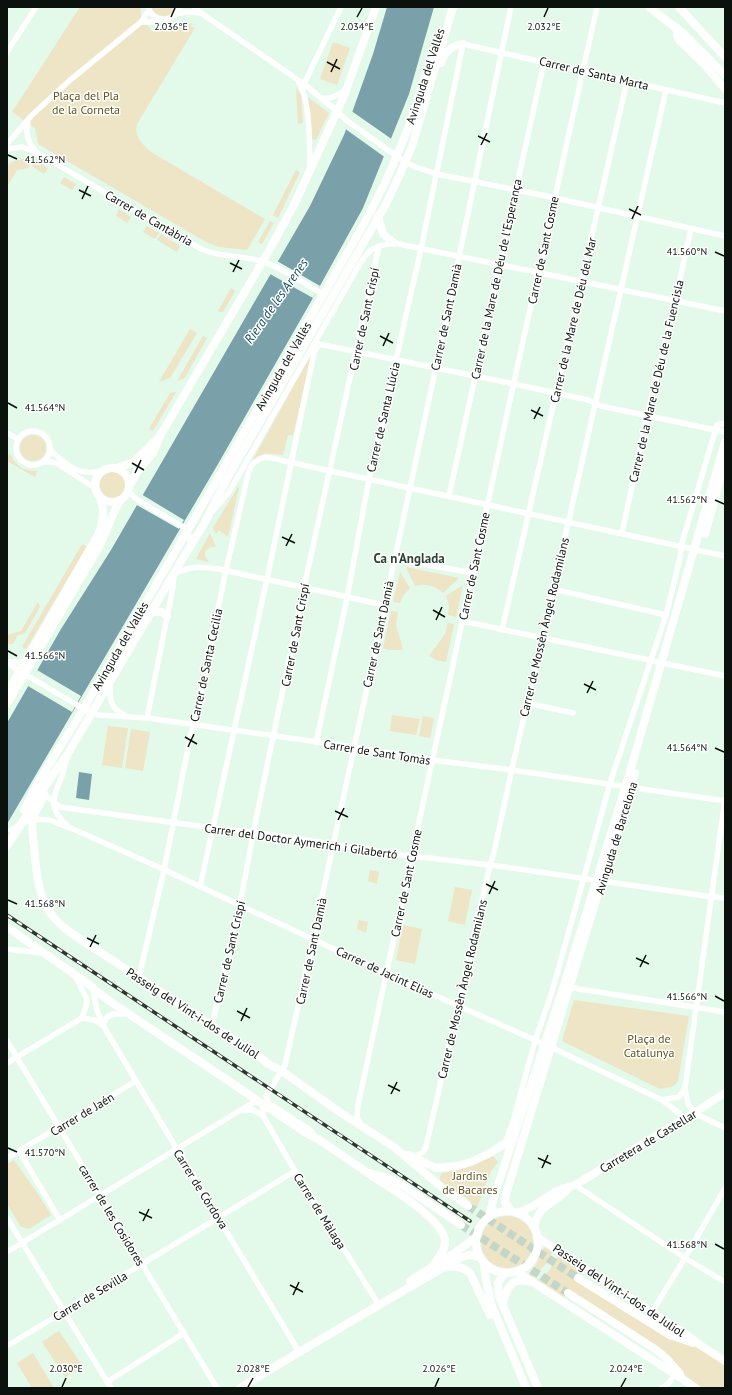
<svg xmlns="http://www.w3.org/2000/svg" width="732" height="1395" viewBox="0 0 732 1395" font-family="'PT Sans',sans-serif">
<rect width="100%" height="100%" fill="#e3f9e9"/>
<g fill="#eee4c6">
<path d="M80 7H140L141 16 152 31 193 23 191 26 195 28 137 124C134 137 142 144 151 152L265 219 247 250 219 247 206 242 38 144 35 128 12 112Z"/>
<path d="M150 7H176C170 20 157 18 150 7Z"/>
<path d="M333 42 350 48 337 85 320 79Z"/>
<path d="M296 88 301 95 303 123 298 124Z"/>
<path d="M308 97 329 113 316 140 311 139Z"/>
<path d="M29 157 33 159 28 168 17 170 7 187C7 161 4 164 29 157Z"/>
<path d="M35 160 48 168 44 174 32 166Z"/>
<path d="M296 170 300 172 278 218 273 215Z"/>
<path d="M64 177 76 184 72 190 60 183Z"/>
<path d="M119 209 131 217 127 223 116 216Z"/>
<path d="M270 221 274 223 262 244 258 242Z"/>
<path d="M147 226 159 233 155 239 143 232Z"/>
<path d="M161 234 180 246 177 252 157 240Z"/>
<path d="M231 288 235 291 223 312H220L218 311Z"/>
<path d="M190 329 197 333 170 378 159 382Z"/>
<path d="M203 336 207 338 187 374 184 378 177 381Z"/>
<path d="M312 353 293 435H288L283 455 265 453 252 461Z"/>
<path d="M176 392 153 431 149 429 170 393Z"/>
<circle cx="33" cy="448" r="13"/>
<path d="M9 454 11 455C16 467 25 471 37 471L35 477 7 461Z"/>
<circle cx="113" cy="485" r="13"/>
<path d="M238 487 239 488 228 537 219 530 216 534 213 528Z"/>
<path d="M210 533 216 547H211L205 551V556L209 562 196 559Z"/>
<path d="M82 544 87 546 26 649 22 647Z"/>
<path d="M406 567 459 578 443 593C435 585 425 583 415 586Z"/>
<path d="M400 572 410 588 403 596 400 603 393 602Z"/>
<path d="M463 585 456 617 448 615 449 605 446 596Z"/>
<path d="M38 602 40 607 25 633 17 636 15 641 12 644H7V635L21 631Z"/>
<path d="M391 611 398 612 396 625 403 650H390L383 648Z"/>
<path d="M448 623 454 624 446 662 436 660 429 656 445 634Z"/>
<path d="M392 715 420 719 416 735 390 731Z"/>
<path d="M423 716 434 718 430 738 419 736Z"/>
<path d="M108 726 128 728 122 768 102 765Z"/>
<path d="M131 729 150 732 143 771 125 768Z"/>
<path d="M370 870 379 872 377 884 368 881Z"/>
<path d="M455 887 472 890 465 925 448 921Z"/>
<path d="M359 920 368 922 366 933 357 929Z"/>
<path d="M403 925 422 929 415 964 396 960Z"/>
<path d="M574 1000 689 1016 678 1081 675 1085 670 1087 660 1089 562 1041Z"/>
<path d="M492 1155 498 1162 491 1171 477 1208 466 1197 447 1187 440 1182V1177L442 1173C461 1170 476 1165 492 1155Z"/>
<path d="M14 1160 40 1197 51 1215 29 1229 21 1227 7 1204V1164Z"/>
<circle cx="507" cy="1242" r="26"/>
<path d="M544 1247H548L553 1251 546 1264 531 1278 529 1273 536 1265Z"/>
<path d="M558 1257 581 1271 576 1280 670 1340 672 1339 697 1347 725 1365V1388H702L686 1376 664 1354 666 1352 569 1290 564 1297 538 1280 549 1271Z"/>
<path d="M59 1331 83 1367 65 1377 42 1342Z"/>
<path d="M33 1353 54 1388H32L17 1363Z"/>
</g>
<g fill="#7aa0aa">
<path d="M387 7H434L409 94 363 208 321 284 218 464 7 824V723L61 629 111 550 310 206 344 135 373 54Z"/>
<path d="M79 772 92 774 89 800 76 798Z"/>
</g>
<g fill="#e3f9e9">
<path d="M350 110 393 140 386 158 344 128Z"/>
<path d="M277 261 320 286 313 298 270 274Z"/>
<path d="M141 494 184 520 179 529 135 504Z"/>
<path d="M37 670 81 696 72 712 28 686Z"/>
</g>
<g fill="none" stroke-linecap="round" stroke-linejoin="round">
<g stroke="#c3d6c8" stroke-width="8" stroke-dasharray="8 4" stroke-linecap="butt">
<path d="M468 1206 578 1278"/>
<path d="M461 1225 568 1293"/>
</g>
<g stroke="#fff" stroke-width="5.5">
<path d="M148 7C153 24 175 23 180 7"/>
<path d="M194 7 201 13 304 84 337 111 346 120 405 162 415 167 437 174 546 196 725 236"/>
<path d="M176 14 186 12 201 13"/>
<path d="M141 22H150L160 19"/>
<path d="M7 52 36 7"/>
<path d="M299 83C311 101 309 146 310 169"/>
<path d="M304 84 341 7"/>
<path d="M322 98C332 99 338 95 346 90"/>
<path d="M28 121C25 134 28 142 36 151"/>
<path d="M7 144 32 115 69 81 141 22 149 10"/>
<path d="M7 149 22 147 36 152 201 249C222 258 243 255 264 262 281 267 305 284 321 293"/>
<circle cx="33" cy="448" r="17"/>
<path d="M7 433 18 439"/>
<path d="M51 451C67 465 79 478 103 470"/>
<path d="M44 462H52L58 464 95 488"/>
<path d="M129 491 134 497 141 502 185 528C190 533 190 538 190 545"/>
<path d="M449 496 544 62"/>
<path d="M213 511 229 492 361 262C372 246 375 247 394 243L725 311"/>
<path d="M622 533 647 416 675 301 691 229"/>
<path d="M394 559 473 573"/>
<path d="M553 589 666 615"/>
<path d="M462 621 725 676"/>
<path d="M502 630 627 81"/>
<path d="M7 662 16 669 84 709 98 715 147 718 354 747 432 760 512 770 725 801"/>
<path d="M7 662H24"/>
<path d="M110 683C110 699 109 708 125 715"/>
<path d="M527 703 573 713"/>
<path d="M147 718 173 587 174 574C192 565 200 567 219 569L384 605"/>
<path d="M316 743 347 598 369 479 421 249 463 44 725 103"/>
<path d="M67 758C65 764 64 770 62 776 53 797 47 809 68 826"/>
<path d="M48 773C38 790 46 797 60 807L213 828 253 832 404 855 498 866 706 896 725 898"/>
<path d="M725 799 685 1088 688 1104 694 1113 725 1128"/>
<path d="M11 830 21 824 33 819 49 820 73 829 156 866 396 978 557 1050 662 1100 685 1118"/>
<path d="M200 887 267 579 314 353 319 344 514 384 588 400 601 406 725 432"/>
<path d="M7 949 42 953"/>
<path d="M74 974 87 999V1003L82 1018"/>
<path d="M139 977 164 870 191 733 194 725 226 570 249 470C259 453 268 457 284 461L725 556"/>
<path d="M567 986 579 989 725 1012"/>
<path d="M92 987 97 1010 103 1025 136 1081 299 1352"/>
<path d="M103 1025 107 1017 113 1014H127"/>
<path d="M212 1025 233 931 238 915 255 824 306 578 379 246"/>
<path d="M7 1041 217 1388"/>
<path d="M7 1063 82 1018 94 1020 103 1025"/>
<path d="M662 1100 679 1097 685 1088"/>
<path d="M262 1104 263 1116 295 1171 379 1305"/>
<path d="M241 1110H253L263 1116"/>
<path d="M361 1125 357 1117 358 1105 512 391 597 7"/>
<path d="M315 1136 310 1130 269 1103 266 1096 285 1065 311 948 436 367 511 7"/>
<path d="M506 1141 514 1118 535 1041 552 992 611 780 666 615 680 558 681 546 717 425 725 423"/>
<path d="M19 1151 60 1220"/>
<path d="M7 1158 136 1081"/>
<path d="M413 1158 423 1152 426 1147 490 865 494 852 513 764 540 648 666 90"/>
<path d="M575 1185 685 1258 725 1282"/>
<path d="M7 1218 111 1388"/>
<path d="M7 1252 249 1105 258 1101"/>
<path d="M652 1312 685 1258 725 1188"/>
<path d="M7 1346 295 1171"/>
<path d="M107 1382 184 1333"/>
<path d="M662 1388 669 1383 675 1374"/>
</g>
<g stroke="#fff" stroke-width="8">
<path d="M649 7 685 35 725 75"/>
<path d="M679 7 725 57"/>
<path d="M677 28V36L680 41 703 63 725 89"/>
<path d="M441 63C445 51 451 46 463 44"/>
<path d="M378 216 383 234 394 243"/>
<circle cx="112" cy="485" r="17"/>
<path d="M117 468 134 462 157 439"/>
<path d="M130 485 137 472 153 453 160 436 270 249 295 203 344 96 376 7"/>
<path d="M705 534 725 462"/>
<path d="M151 612H162L167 616"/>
<path d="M7 693 98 535C103 522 105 511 100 498"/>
<path d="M7 704 99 547C107 532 111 515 120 501"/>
<path d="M42 800C39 806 35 812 33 819 31 828 33 837 34 846 36 868 37 891 49 911 60 929 88 944 106 956 157 990 209 1023 260 1057L268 1064 282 1071 338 1111 394 1147 445 1190 468 1206"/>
<path d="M24 810 40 779 78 718 195 518 365 222 385 183 408 129 440 32"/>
<path d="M7 846 50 779 67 755 180 563 204 524 225 482 386 204 400 174 412 146 453 7"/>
<path d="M7 927 91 986 96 991 114 1004 306 1133 321 1141 368 1173 388 1178 402 1185 461 1225"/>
<path d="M409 1155 436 1168 457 1166 471 1162 488 1154 514 1138"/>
<path d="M372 1176C390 1187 442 1219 445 1240 446 1250 437 1260 431 1268"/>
<circle cx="507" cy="1242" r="31"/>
<path d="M511 1211 505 1202 506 1194 635 773"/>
<path d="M518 1213 533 1206 556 1191 575 1185 694 1113 725 1093"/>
<path d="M489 1217 494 1197 564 985 629 775 725 442"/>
<path d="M534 1226C540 1203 555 1204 569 1188"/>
<path d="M537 1237 684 1333 700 1345 725 1361"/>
<path d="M484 1264 486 1280 492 1306 526 1388"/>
<path d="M446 1267C455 1266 462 1266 470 1273L490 1315"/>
<path d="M517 1272 696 1388"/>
<path d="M504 1274 498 1283 499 1296 538 1388"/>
<path d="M578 1278 670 1335 693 1343"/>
<path d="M410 1281 456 1252 476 1237"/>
<path d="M568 1293 655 1349 666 1358 680 1374"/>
<path d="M503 1304C506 1289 511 1276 530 1282"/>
<path d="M240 1388C313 1343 386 1301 460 1258L469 1255 479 1257"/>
</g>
<g stroke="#2c362f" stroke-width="3.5">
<path id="rail" d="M7 915 470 1221"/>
</g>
<use href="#rail" stroke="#fff" stroke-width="2" stroke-dasharray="6" stroke-linecap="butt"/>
</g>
<path fill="none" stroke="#0b120d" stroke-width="1.5" d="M171 17 175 8M357 17 362 8M544 17 548 8M327 62 340 69M331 72 337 59M478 136 490 142M481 145 487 133M8 155 17 159M79 190 91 196M82 199 88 186M629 209 641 215M632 219 638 206M715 252 724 256M230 263 242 269M233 272 239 260M380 336 393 343M383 346 389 333M8 403 17 408M531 410 543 416M534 419 540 407M132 463 144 470M135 473 141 460M715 500 724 504M282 537 295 543M286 546 292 534M433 610 445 617M436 620 442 607M8 651 17 656M584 684 596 690M587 693 593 681M185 737 197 744M188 747 194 734M715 748 724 752M335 811 348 817M338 820 344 808M486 884 498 890M489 894 495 881M8 900 17 904M87 938 99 944M90 947 96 935M636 958 649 964M640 967 646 955M715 996 724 1001M237 1011 250 1018M241 1021 247 1008M388 1085 400 1091M391 1094 397 1082M8 1148 17 1152M538 1158 551 1164M542 1168 548 1155M139 1212 152 1218M143 1221 149 1209M715 1244 724 1249M290 1285 303 1292M293 1295 299 1282M62 1387 66 1378M248 1387 253 1378M435 1387 439 1378M621 1387 626 1378"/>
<g text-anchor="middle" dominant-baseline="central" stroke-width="3" stroke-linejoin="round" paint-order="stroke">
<g font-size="12" fill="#0b120d" stroke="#fff">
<text transform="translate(594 73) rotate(13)">Carrer de Santa Marta</text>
<text transform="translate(425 76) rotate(-72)">Avinguda del Vallès</text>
<text transform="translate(149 218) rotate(30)">Carrer de Cantàbria</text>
<text transform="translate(543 250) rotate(-78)">Carrer de Sant Cosme</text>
<text transform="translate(496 279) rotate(-78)">Carrer de la Mare de Déu de l'Esperança</text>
<text transform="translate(446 317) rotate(-78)">Carrer de Sant Damià</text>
<text transform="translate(364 319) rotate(-78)">Carrer de Sant Crispí</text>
<text transform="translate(573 320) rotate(-77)">Carrer de la Mare de Déu del Mar</text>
<text transform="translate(283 366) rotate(-60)">Avinguda del Vallès</text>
<text transform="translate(656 381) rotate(-77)">Carrer de la Mare de Déu de la Fuencisla</text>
<text transform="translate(383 417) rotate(-77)">Carrer de Santa Llúcia</text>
<text transform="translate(474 566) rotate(-78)">Carrer de Sant Cosme</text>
<text transform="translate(544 627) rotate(-77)">Carrer de Mossèn Àngel Rodamilans</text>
<text transform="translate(378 634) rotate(-78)">Carrer de Sant Damià</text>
<text transform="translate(295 635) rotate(-79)">Carrer de Sant Crispí</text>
<text transform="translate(120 646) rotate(-60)">Avinguda del Vallès</text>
<text transform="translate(206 665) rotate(-78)">Carrer de Santa Cecilia</text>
<text transform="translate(377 752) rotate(9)">Carrer de Sant Tomàs</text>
<text transform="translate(616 838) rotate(-73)">Avinguda de Barcelona</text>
<text transform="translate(301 841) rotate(8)">Carrer del Doctor Aymerich i Gilabertó</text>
<text transform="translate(406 883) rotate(-78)">Carrer de Sant Cosme</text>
<text transform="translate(311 951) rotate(-78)">Carrer de Sant Damià</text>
<text transform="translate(229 952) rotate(-77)">Carrer de Sant Crispí</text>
<text transform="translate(385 972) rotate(25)">Carrer de Jacint Elias</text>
<text transform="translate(462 989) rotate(-77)">Carrer de Mossèn Àngel Rodamilans</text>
<text transform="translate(193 1013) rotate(33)">Passeig del Vint-i-dos de Juliol</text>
<text transform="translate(82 1114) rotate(-31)">Carrer de Jaén</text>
<text transform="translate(648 1141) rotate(-31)">Carretera de Castellar</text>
<text transform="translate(201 1189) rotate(58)">Carrer de Còrdova</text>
<text transform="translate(320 1211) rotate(58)">Carrer de Màlaga</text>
<text transform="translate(112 1215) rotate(59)">carrer de les Cosidores</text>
<text transform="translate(619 1290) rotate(34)">Passeig del Vint-i-dos de Juliol</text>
<text transform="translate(90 1296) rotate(-31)">Carrer de Sevilla</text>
</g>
<g font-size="12" fill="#64541f" stroke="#fff">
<text x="86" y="95">Plaça del Pla<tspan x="86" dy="14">de la Corneta</tspan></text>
<text x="649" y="1038">Plaça de<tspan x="649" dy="14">Catalunya</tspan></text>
<text x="470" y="1175">Jardins<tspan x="470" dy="14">de Bacares</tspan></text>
</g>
<g font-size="13" font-style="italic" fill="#124b57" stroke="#fff">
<text transform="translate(276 301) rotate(-55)">Riera de les Arenes</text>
</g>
<g font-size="13" font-weight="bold" fill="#304235" stroke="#fff">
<text x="409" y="558">Ca n'Anglada</text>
</g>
</g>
<g font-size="10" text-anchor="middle" fill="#0b120d" stroke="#fff" stroke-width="3" stroke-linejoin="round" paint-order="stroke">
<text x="171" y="30">2.036°E</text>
<text x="357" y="30">2.034°E</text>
<text x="544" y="30">2.032°E</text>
<text x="45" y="163">41.562°N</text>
<text x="687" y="255">41.560°N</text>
<text x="45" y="411">41.564°N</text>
<text x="687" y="503">41.562°N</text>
<text x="45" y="659">41.566°N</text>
<text x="687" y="751">41.564°N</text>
<text x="45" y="907">41.568°N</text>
<text x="687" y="1000">41.566°N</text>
<text x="45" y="1156">41.570°N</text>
<text x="687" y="1248">41.568°N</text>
<text x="66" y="1372">2.030°E</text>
<text x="253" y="1372">2.028°E</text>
<text x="439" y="1372">2.026°E</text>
<text x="626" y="1372">2.024°E</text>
</g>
<rect width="732" height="1395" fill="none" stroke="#0b120d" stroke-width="16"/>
</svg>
